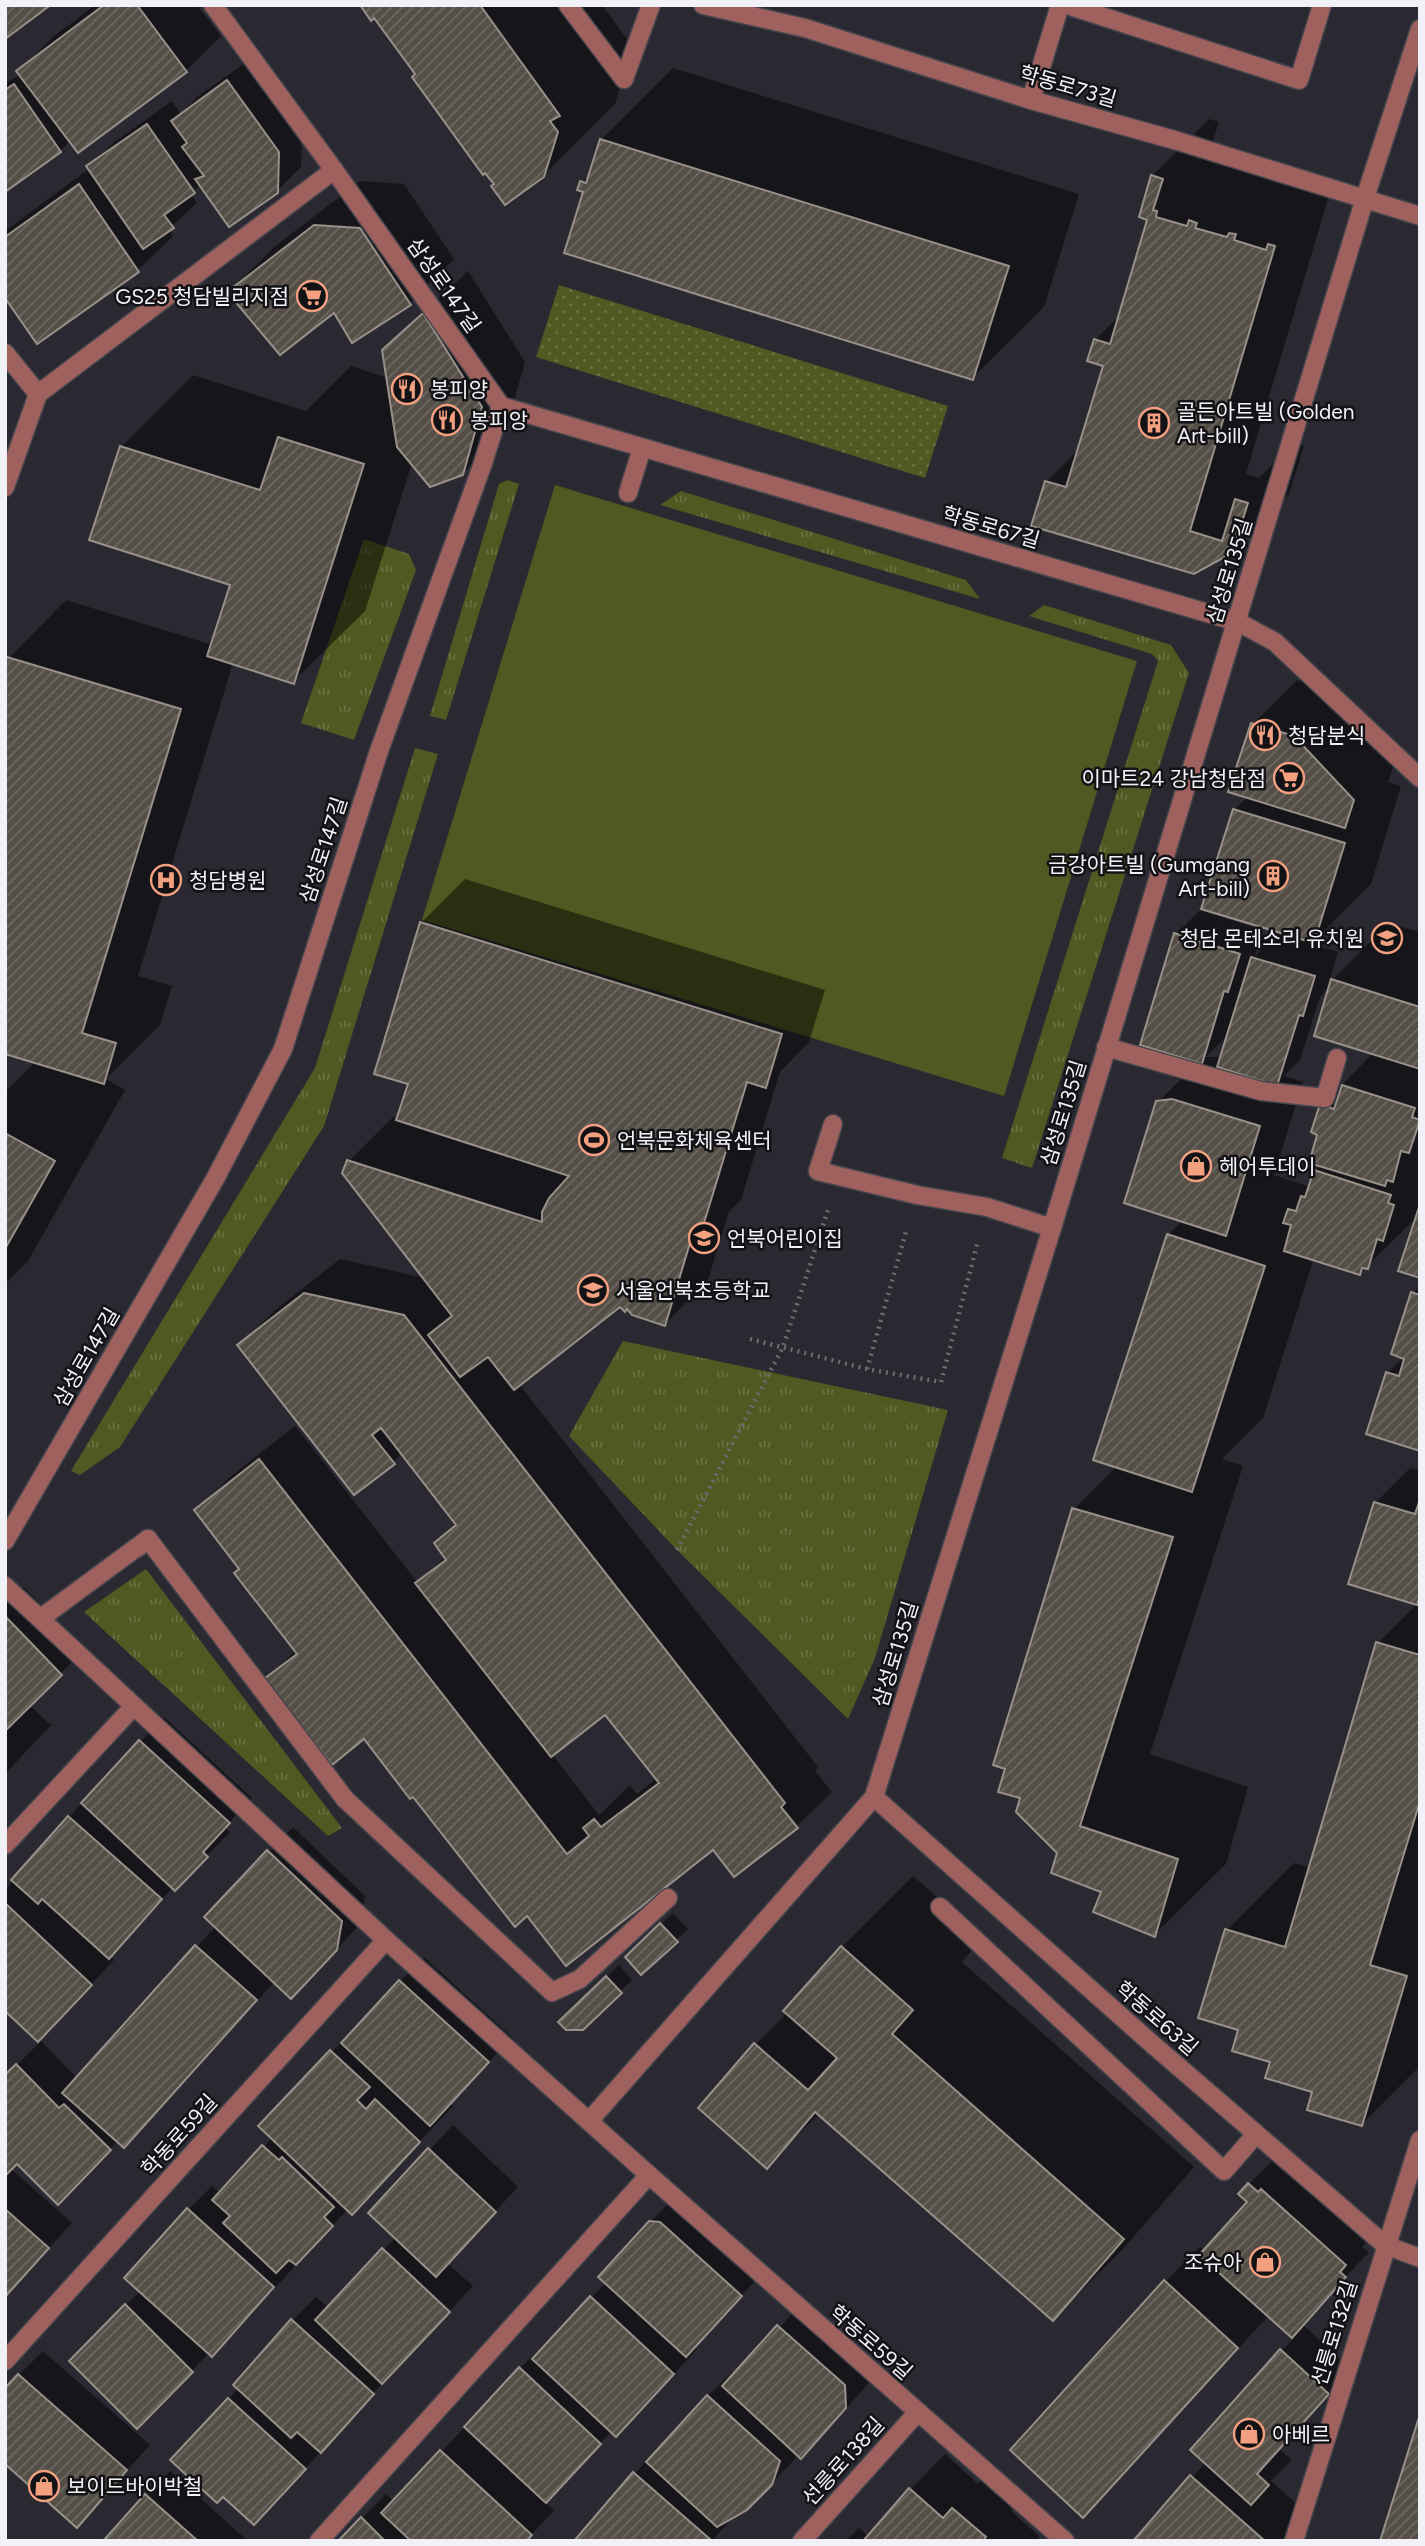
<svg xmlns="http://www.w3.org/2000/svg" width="1425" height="2546" viewBox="0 0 1425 2546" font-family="Figtree,'Noto Sans KR',sans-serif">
<defs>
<pattern id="grass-tufts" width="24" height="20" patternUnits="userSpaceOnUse" patternTransform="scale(1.75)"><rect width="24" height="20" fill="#505921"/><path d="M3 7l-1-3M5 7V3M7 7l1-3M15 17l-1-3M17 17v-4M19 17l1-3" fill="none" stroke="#6a7142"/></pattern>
<pattern id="garden-dots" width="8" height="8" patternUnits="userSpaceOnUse" patternTransform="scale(1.75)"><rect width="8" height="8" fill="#505921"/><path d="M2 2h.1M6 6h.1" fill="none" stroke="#6a7142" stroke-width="1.8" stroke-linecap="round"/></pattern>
<pattern id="building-hatch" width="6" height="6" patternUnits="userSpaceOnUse" patternTransform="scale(1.75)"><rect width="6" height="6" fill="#544e47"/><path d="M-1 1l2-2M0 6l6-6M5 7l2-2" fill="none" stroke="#6d6862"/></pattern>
</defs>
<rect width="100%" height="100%" fill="#2a2931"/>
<g fill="url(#grass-tufts)">
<path d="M507 480 519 484 446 720 430 716 499 484Z"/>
<path d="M681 491 966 580 980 599 660 505Z"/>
<path d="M364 539 409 554 416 570 354 740 301 723Z"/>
<path d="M1044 605 1171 645 1189 673 1032 1168 1002 1158 1158 661 1152 654 1029 616Z"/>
<path d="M415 748 438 754 324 1126 120 1447 80 1475 71 1471 315 1068Z"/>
<path d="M623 1341 948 1410 875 1658 848 1719 677 1550 569 1436Z"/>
<path d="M146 1569 342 1828 328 1836 84 1612Z"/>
</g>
<path fill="url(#garden-dots)" d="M559 285 948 406 925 478 536 357Z"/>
<path fill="#505921" d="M555 485 1137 661 1004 1096 422 920Z"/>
<g fill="#0007" fill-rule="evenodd">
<path d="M95 5H197L221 36 186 71 70 141 60 151 5 189V84L21 74 19 71 54 36Z"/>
<path d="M362 5H602L630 43 622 51 628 60 615 104 543 176 496 184 375 16Z"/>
<path d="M252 58 302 128 301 167 277 191 201 184 191 194 197 203 169 229 173 236 138 270 38 341 5 295V231L90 168 89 167 113 143 172 101 181 114 197 97Z"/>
<path d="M673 68 1079 194 1044 307 972 378 585 191 582 182 591 173 601 140Z"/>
<path d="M1209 119 1219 122 1209 153 1331 189 1246 474 1259 478 1294 443 1304 446 1289 494 1231 552 1046 482 1080 448 1105 365 1095 340 1121 314 1150 218 1152 176Z"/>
<path d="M360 181 404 184 454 259 410 303 335 311 229 292 273 248Z"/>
<path d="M468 271 525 362 506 429 462 474 412 463 365 611 293 682 233 663 138 976 172 986 160 1025 106 1079 125 1090 28 1261 5 1284V1092L36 1061 9 658 66 600 213 645 232 583 121 447 193 375 306 411 351 366 388 378 383 351Z"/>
<path d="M1297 680 1338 693 1397 755 1388 782 1401 786 1371 884 1314 941 1234 810 1248 796 1253 724Z"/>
<path d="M465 879 825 990 809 1042 780 1072 741 1200 729 1211 708 1280 665 1324 620 1305 519 1384 818 1767 815 1771 832 1792 797 1826 734 1875 714 1848 527 1914 414 1794 364 1737 266 1680 296 1650 241 1568 196 1511 231 1476 295 1426 418 1583 446 1556 436 1543 456 1523 402 1453 393 1462 239 1346 274 1311 340 1259 425 1278 349 1161 393 1117 399 1119 410 1083 421 923ZM605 1712 657 1778 637 1794 630 1785 599 1815 552 1754Z"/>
<path d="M1200 910 1263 930 1255 956 1277 934 1338 952 1329 983 1389 923 1420 932V1276L1417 1217 1360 1273 1314 1258 1263 1418 1222 1459 1243 1466 1150 1754 1248 1787 1226 1864 1154 1935 1059 1852 1074 1509 1117 1466 1168 1235 1183 1220 1158 1102 1199 1061 1176 934ZM1330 986 1374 1052 1322 1105 1319 1134 1321 1165 1315 1171 1310 1187 1274 1175 1303 1082 1284 1076 1300 1060 1320 997ZM1229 1034 1222 1057H1206Z"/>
<path d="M1420 1286V1449L1387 1373 1404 1357 1413 1293Z"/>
<path d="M1410 1468 1420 1471V2066L1362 2124 1272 2061 1240 2029 1227 1930 1294 1863 1311 1868 1378 1643 1417 1604 1375 1503Z"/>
<path d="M5 1584 25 1588 84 1650 29 1705 51 1725 5 1774Z"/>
<path d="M164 1717 252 1798 225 1827 230 1832 175 1888 173 1887 110 1956 114 1960 61 2016 5 2009V1890L69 1817Z"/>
<path d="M293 1827 365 1896 360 1924 315 1973 275 1981 158 2111 124 2146 118 2141 58 2202 17 2162 10 2168 72 2223 5 2296V2077L41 2041 78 2079 216 1926 207 1917Z"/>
<path d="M913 1876 983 1937 962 1962 1194 2167 1124 2248 1053 2319 819 2114 766 2166 755 2045 787 2013 842 1947Z"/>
<path d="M673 1913 688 1929 641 1973 639 1945Z"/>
<path d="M424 1957 512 2037 450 2103 453 2106 386 2177 348 2209 236 2330 212 2354 210 2352 137 2427 71 2361 141 2290 188 2210 212 2186 220 2193 273 2137 332 2052Z"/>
<path d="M619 1965 632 1980 582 2028 572 2010Z"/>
<path d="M453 2125 518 2187 447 2263 473 2286 396 2368 278 2499 229 2399 292 2321 316 2297 329 2308 396 2237 370 2213Z"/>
<path d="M1273 2160 1283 2169 1286 2166 1368 2240 1362 2247 1369 2252 1302 2324 1351 2369 1280 2450 1292 2460 1271 2481 1307 2513 1299 2541H1135L1206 2462 1281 2351 1294 2338 1269 2315 1118 2481 1083 2516 1166 2281 1200 2247 1205 2251 1249 2202V2184Z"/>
<path d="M675 2197 764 2271 694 2347 697 2349 640 2411 612 2431 545 2502 554 2510 526 2541H340L386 2494 394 2502 520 2368 544 2345 546 2346 606 2282 650 2222Z"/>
<path d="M803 2302 869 2361V2383L825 2432 801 2456 797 2453 795 2459 746 2509 734 2516 712 2541H573L577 2540 634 2474 708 2396 732 2372 735 2375Z"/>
<path d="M43 2351 150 2445 77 2525 19 2375Z"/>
<path d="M945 2454 978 2484 988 2474 1019 2501 1011 2511 1039 2536 1035 2541H845L859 2528 869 2537 911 2489Z"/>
<path d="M170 2471 248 2541H106Z"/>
</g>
<g fill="url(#building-hatch)" stroke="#989189" stroke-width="2">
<path d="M5 5H46L48 7 5 39Z"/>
<path d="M104 5H137L187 72 78 153 16 71Z"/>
<path d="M360 5H480L560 116 550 121 558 132 544 177 505 205 491 186 494 184 485 173 483 175 412 77 415 74 374 18 371 21Z"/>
<path d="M227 80 279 152 278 193 229 227 195 179 204 176 182 147 187 143 171 121Z"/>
<path d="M14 84 61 152 5 192V90Z"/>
<path d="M147 124 195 193 164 215 174 228 143 249 86 166Z"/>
<path d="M600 139 1009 266 973 380 564 253 583 192 577 190 580 181 586 183Z"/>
<path d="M1151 175 1163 179 1153 210 1157 211 1156 217 1187 226 1189 220 1197 223 1195 228 1227 237 1229 233 1236 234 1234 240 1266 250 1268 244 1275 246 1190 531 1222 541 1235 499 1248 503 1232 553 1194 574 1031 526 1045 481 1066 487 1103 366 1087 361 1094 339 1110 344 1147 220 1139 217Z"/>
<path d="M79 184 139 272 37 344 5 298V237Z"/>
<path d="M314 225 360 228 411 305 352 343 334 313 280 355 227 292Z"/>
<path d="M423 313 482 407 463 475 430 487 397 447 382 350Z"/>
<path d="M278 437 364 464 294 684 207 656 230 585 89 540 120 446 260 490Z"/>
<path d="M7 657 181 709 82 1033 116 1043 104 1084 5 1054V663Z"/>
<path d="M1251 723 1294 736 1354 800 1345 828 1228 792Z"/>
<path d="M1233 809 1345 843 1314 943 1201 909Z"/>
<path d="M420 922 782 1034 766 1088 747 1082 697 1246 690 1243 665 1326 632 1315 627 1309 625 1312 620 1307 514 1390 488 1357 460 1377 428 1335 452 1316 342 1173 347 1160 542 1222V1212L549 1198 569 1176 396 1120 408 1084 374 1074Z"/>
<path d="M1174 933 1240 954 1228 992 1224 991 1202 1064 1140 1045Z"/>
<path d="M1251 957 1315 976 1303 1016 1299 1015 1277 1086 1217 1067Z"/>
<path d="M1331 979 1420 1007V1069L1314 1036Z"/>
<path d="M1342 1085 1415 1108 1412 1117 1420 1120 1409 1153 1401 1151 1393 1182 1387 1180 1385 1186 1309 1163 1317 1135 1311 1132 1320 1104 1334 1109Z"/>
<path d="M1172 1099 1260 1126 1226 1236 1124 1203 1156 1101Z"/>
<path d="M5 1133 55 1161 5 1249Z"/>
<path d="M1314 1170 1391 1195 1388 1203 1394 1205 1383 1241 1377 1239 1368 1269 1362 1268 1360 1275 1284 1251 1291 1225 1283 1223 1288 1209 1296 1211 1301 1196 1305 1197Z"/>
<path d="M1420 1204V1278L1398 1271Z"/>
<path d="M1167 1234 1265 1266 1192 1492 1093 1460Z"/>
<path d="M1411 1292 1420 1295V1451L1366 1434 1386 1372 1399 1376 1404 1359 1391 1354Z"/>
<path d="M304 1293 404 1315 785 1803 781 1807 798 1828 734 1877 713 1850 566 1966 527 1916 515 1927 413 1797 410 1799 364 1739 332 1765 264 1679 297 1654 234 1573 239 1569 194 1510 259 1459 567 1854 589 1836 583 1828 594 1819 601 1827 659 1783 605 1715 551 1757 415 1583 446 1560 434 1543 456 1525 381 1428 372 1435 395 1464 354 1495 237 1345Z"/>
<path d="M1420 1499V1596L1417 1605 1348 1584 1374 1502 1415 1514Z"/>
<path d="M1072 1508 1173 1537 1080 1826 1178 1859 1155 1937 1093 1912 1101 1892 1051 1873 1057 1853 1016 1812 1020 1798 998 1792 1005 1769 993 1765Z"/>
<path d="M5 1616 62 1675 5 1731Z"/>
<path d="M1376 1642 1420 1655V1801L1370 1965 1407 1976 1362 2126 1307 2110 1312 2092 1265 2078 1270 2062 1232 2051 1238 2030 1198 2018 1225 1929 1285 1947Z"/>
<path d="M139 1740 230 1823 203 1852 208 1857 175 1891 81 1803Z"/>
<path d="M68 1816 162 1899 109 1959 42 1899 38 1904 11 1880Z"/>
<path d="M267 1850 342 1921 337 1950 291 1999 204 1917Z"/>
<path d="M5 1903 92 1985 38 2042 5 2011Z"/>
<path d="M660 1923 678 1942 641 1975 625 1957Z"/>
<path d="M195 1945 257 2000 124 2148 62 2093Z"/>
<path d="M841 1946 913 2010 892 2034 1124 2239 1053 2321 815 2112 767 2169 698 2108 754 2043 808 2090 837 2058 783 2011Z"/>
<path d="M606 1976 622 1993 583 2030H566L558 2022Z"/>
<path d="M399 1980 489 2062 430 2126 341 2043Z"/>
<path d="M330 2050 370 2087 357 2100 366 2109 375 2099 420 2142 352 2215 258 2126Z"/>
<path d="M16 2064 59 2108 64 2104 111 2150 58 2205 17 2164 5 2176V2075Z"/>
<path d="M262 2145 279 2160 282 2157 334 2207 324 2217 333 2226 296 2265 289 2260 276 2273 223 2223 230 2216 212 2200Z"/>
<path d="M428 2148 496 2212 436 2277 368 2213Z"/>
<path d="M1248 2183 1258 2192 1261 2189 1346 2265 1340 2272 1346 2277 1292 2338 1199 2255 1247 2202 1238 2194Z"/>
<path d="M187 2208 274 2287 212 2357 124 2278Z"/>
<path d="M5 2209 49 2248 5 2297Z"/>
<path d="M649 2221 660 2222 742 2296 686 2357 598 2277Z"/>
<path d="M382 2248 450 2312 382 2384 315 2320Z"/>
<path d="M1164 2280 1238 2348 1083 2518 1010 2450Z"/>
<path d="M590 2296 674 2374 616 2437 532 2359Z"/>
<path d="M125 2304 193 2372 137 2429 69 2361Z"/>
<path d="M291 2319 374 2394 321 2453 297 2432 291 2438 233 2385Z"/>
<path d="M777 2325 845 2385 846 2408 801 2459 722 2386Z"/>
<path d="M1280 2349 1329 2394 1257 2474 1269 2485 1251 2505 1190 2450Z"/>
<path d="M519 2367 601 2444 546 2503 464 2427Z"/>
<path d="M18 2374 127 2470 77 2528 5 2464V2388Z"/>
<path d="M707 2395 780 2461 772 2485 747 2510 717 2527 646 2462Z"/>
<path d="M228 2398 306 2469 254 2525 223 2497 217 2503 170 2460Z"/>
<path d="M1420 2414V2541H1380Z"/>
<path d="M440 2450 532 2535 527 2541H411L381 2513Z"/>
<path d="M633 2472 711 2540 574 2541Z"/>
<path d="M1190 2475 1265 2541H1133Z"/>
<path d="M909 2488 943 2518 952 2508 986 2537 983 2541H863Z"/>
<path d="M145 2494 198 2541H103Z"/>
<path d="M361 2517 385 2541H338Z"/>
</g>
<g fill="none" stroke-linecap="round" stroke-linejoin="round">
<g stroke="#46454d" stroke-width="21">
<g id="lane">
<path d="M568 5 624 79"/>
<path d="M1067 5 1299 80 1322 5"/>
<path d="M624 79 651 5"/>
<path d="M1031 100 1060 5"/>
<path d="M5 487 38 394"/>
<path d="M628 493 642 448"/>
<path d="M1106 1047 1261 1091 1325 1098 1337 1058"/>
<path d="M831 1174 818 1171 833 1124"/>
<path d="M137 1548 148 1539 345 1799 552 1992 580 1979 668 1898"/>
<path d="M874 1797 1151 2043 1385 2245 1420 2258"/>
<path d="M5 1845 134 1706"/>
<path d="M940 1907 1224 2171 1256 2134"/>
<path d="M5 2361 386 1940"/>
<path d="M319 2541 649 2175"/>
</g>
</g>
<g stroke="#46454d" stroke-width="21">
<g id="street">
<path d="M213 5 334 170 501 406"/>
<path d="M703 5 805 28 1031 100 1178 141 1420 216"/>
<path d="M5 353 38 394 334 170"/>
<path d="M501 406 1238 622 1275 642 1420 778"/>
<path d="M818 1171 917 1195 987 1207 1052 1228"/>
<path d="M5 1541 215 1179 283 1049 379 751 482 466 501 406"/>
<path d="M5 1586 386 1940 649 2175 1065 2541"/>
<path d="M41 1618 148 1539"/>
<path d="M590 2120 874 1797 1052 1228 1365 198 1420 29"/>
<path d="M802 2541 917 2413"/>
<path d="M1294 2541 1420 2140"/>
</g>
</g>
<g stroke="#6d6c73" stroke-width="4.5" stroke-dasharray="2 5" stroke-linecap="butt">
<path d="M750 1339 867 1369 941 1382 978 1241"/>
<path d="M867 1369 907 1228"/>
<path d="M677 1550 783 1347 828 1210"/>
</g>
<use href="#lane" stroke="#9e615d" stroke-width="18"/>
<use href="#street" stroke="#9e615d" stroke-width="18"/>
</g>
<defs>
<g id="supermarket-ring" transform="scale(1.575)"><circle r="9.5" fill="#131316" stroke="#f2a080" stroke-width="1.5"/><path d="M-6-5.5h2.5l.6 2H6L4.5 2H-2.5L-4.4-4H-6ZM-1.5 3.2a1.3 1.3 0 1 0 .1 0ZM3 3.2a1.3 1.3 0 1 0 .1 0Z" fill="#f2a080"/></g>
<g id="restaurant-ring" transform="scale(1.575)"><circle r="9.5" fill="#131316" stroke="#f2a080" stroke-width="1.5"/><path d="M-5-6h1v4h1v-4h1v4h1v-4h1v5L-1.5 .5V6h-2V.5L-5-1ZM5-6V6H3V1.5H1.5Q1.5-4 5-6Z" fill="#f2a080"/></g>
<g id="building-ring" transform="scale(1.575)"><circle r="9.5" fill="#131316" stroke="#f2a080" stroke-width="1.5"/><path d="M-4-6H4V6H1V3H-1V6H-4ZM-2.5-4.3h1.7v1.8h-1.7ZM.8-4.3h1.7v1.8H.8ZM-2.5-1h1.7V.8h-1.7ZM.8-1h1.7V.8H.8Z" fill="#f2a080"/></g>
<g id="hospital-ring" transform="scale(1.575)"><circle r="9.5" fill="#131316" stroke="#f2a080" stroke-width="1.5"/><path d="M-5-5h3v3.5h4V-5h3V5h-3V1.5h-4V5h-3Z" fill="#f2a080"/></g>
<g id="school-ring" transform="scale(1.575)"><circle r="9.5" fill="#131316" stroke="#f2a080" stroke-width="1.5"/><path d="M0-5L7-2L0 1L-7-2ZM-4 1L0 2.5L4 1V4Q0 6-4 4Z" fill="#f2a080"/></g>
<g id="stadium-ring" transform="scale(1.575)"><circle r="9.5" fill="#131316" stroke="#f2a080" stroke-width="1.5"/><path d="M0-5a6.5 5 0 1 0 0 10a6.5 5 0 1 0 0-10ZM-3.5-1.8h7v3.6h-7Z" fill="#f2a080"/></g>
<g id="shop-ring" transform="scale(1.575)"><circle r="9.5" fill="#131316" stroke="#f2a080" stroke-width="1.5"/><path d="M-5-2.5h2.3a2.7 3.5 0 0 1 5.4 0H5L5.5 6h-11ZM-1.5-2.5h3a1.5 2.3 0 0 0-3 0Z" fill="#f2a080"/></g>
</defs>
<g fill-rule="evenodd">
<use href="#supermarket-ring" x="312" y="296"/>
<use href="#restaurant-ring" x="407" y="389"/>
<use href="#restaurant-ring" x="447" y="420"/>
<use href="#building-ring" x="1154" y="423"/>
<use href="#restaurant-ring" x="1265" y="735"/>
<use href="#supermarket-ring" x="1289" y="778"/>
<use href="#building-ring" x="1273" y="876"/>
<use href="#hospital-ring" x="166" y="880"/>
<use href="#school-ring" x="1387" y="938"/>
<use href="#stadium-ring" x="594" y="1140"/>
<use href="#shop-ring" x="1196" y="1166"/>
<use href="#school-ring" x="704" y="1238"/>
<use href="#school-ring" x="593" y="1290"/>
<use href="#shop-ring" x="1265" y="2262"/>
<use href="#shop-ring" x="1249" y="2434"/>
<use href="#shop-ring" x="44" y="2486"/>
</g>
<g text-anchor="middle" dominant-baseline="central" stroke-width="5" stroke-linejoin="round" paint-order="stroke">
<g font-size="21" fill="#f2f1f7" stroke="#131316">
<text transform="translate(1068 86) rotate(16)">학동로73길</text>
<text transform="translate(444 285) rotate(55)">삼성로147길</text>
<text transform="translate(991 527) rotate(16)">학동로67길</text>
<text transform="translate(1229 571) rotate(-73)">삼성로135길</text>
<text transform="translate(323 850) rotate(-72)">삼성로147길</text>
<text transform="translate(1063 1113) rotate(-73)">삼성로135길</text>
<text transform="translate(86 1357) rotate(-60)">삼성로147길</text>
<text transform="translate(895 1654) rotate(-73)">삼성로135길</text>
<text transform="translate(1157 2018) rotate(41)">학동로63길</text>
<text transform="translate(179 2135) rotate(-48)">학동로59길</text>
<text transform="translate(1334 2333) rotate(-73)">선릉로132길</text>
<text transform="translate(871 2342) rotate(41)">학동로59길</text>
<text transform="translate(843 2461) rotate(-48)">선릉로138길</text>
</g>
<g font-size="21" fill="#f2f1f7" stroke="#131316" text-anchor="start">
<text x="289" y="296" text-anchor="end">GS25 청담빌리지점</text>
<text x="430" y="389">봉피양</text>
<text x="1177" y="411">골든아트빌 (Golden<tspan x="1177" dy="24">Art-bill)</tspan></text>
<text x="470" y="420">봉피앙</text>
<text x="1288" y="735">청담분식</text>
<text x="1266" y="778" text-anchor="end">이마트24 강남청담점</text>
<text x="1250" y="864" text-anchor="end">금강아트빌 (Gumgang<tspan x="1250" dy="24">Art-bill)</tspan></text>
<text x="189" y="880">청담병원</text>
<text x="1364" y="938" text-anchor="end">청담 몬테소리 유치원</text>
<text x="617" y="1140">언북문화체육센터</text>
<text x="1219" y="1166">헤어투데이</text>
<text x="727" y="1238">언북어린이집</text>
<text x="616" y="1290">서울언북초등학교</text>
<text x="1242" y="2262" text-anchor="end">조슈아</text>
<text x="1272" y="2434">아베르</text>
<text x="67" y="2486">보이드바이박철</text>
</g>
</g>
<rect width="1425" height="2546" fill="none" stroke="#f2f1f7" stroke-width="14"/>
</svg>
